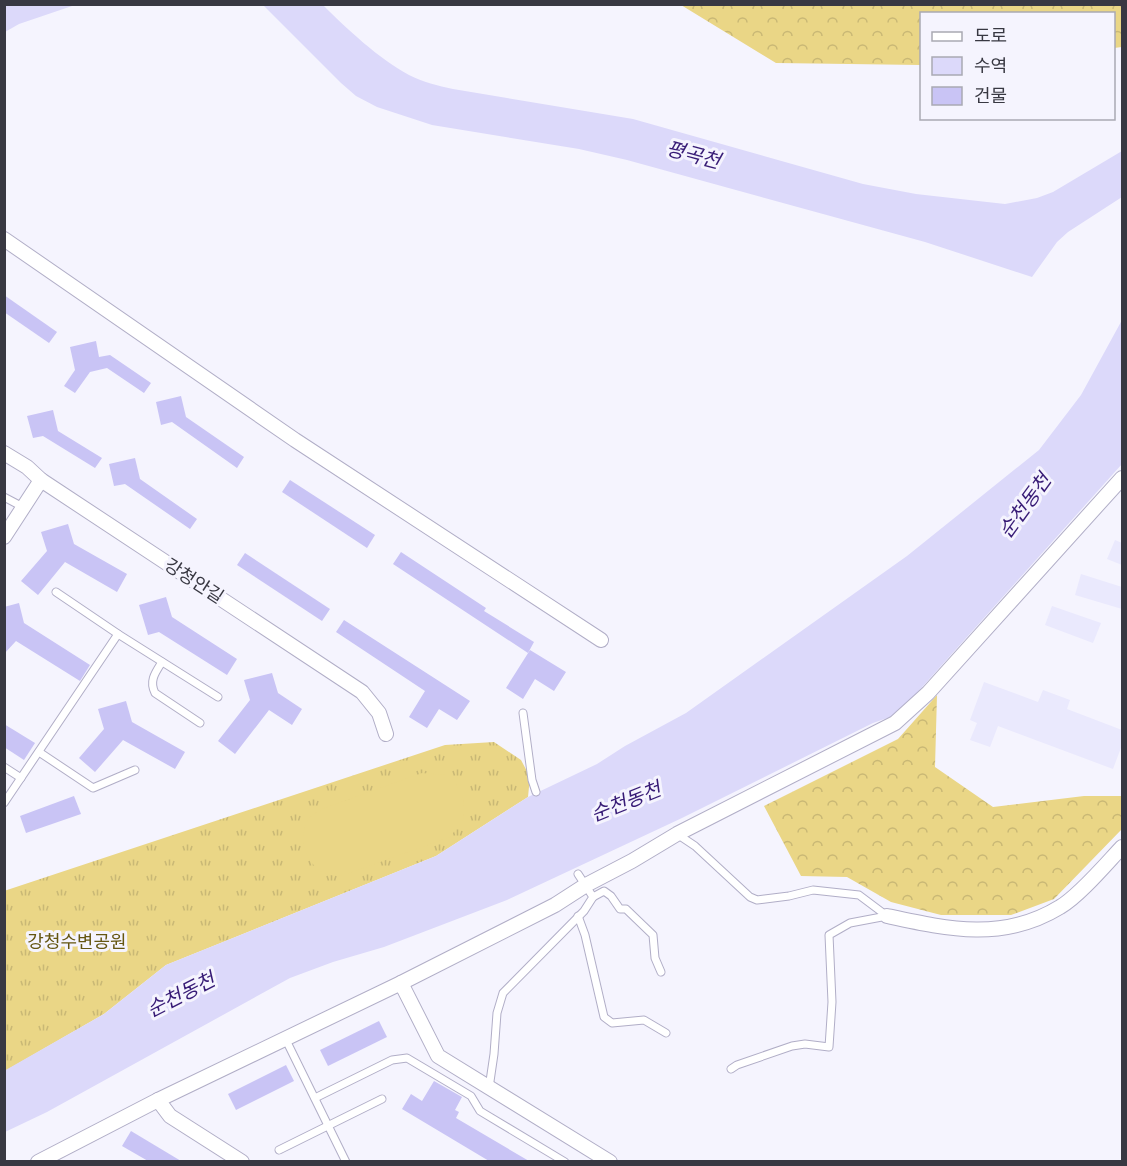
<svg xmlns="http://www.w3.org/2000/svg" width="1127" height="1166" viewBox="0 0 1127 1166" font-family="Jost,'Noto Sans KR',sans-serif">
<defs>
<pattern id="grass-tufts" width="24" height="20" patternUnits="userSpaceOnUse" patternTransform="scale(1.5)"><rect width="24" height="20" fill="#ead686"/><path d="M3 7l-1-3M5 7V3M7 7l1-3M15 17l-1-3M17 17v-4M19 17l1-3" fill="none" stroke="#c9b875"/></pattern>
<pattern id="forest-crowns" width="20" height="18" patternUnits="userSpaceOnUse" patternTransform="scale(1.5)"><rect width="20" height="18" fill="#ead686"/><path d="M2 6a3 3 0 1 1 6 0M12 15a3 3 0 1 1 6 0" fill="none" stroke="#c9b875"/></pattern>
</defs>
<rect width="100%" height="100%" fill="#f5f4fe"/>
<g fill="#eae9fd">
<path d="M1115 540 1122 543V565L1107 559Z"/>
<path d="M1081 574 1122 587V609L1075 595Z"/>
<path d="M1052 606 1101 623 1093 643 1045 625Z"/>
<path d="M984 682 1038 702 1043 690 1070 700 1067 709 1122 730V745L1113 769 998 726 990 747 970 740 977 723 970 720Z"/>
</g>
<path fill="url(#grass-tufts)" d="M494 742 521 760 530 777 528 797 436 856 166 965 104 1014 5 1071 4 891 445 745Z"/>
<g fill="url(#forest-crowns)">
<path d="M681 5H1122V47L1114 48V14H922L921 65 776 63Z"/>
<path d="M937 695 935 767 993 807 1084 796H1122V829L1054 899 1011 915H941L891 902 847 877 801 876 764 806 898 739Z"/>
</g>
<path fill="#ead686" d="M422 773 445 775 456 784 464 801 463 820 450 837 344 875C339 875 333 876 329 875 307 869 295 836 310 817 313 814 319 811 322 809Z"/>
<g fill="#dcd9fa">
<path d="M5 4H75V5L19 24 5 32Z"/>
<path d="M263 5H323C346 28 379 59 409 75 423 82 438 86 453 89L633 119 863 184 916 194 987 202 1005 204 1037 198 1053 192 1122 151V197L1068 232 1057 242 1032 277 925 242 627 160 579 149 432 125 377 107 356 96 341 83Z"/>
<path d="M1122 320V464L915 695 893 716 873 723 682 818 507 900 384 947 333 962 290 978 47 1112 5 1132 4 1071 104 1014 166 965 436 856 528 797 597 764 625 746 686 713 907 556 1039 450 1081 395Z"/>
</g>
<g fill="#c9c4f5">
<path d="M4 295 57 332 49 343 4 312Z"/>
<path d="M96 341 99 357 110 355 151 383 144 393 107 368 90 372 75 393 64 386 75 370 70 347Z"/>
<path d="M181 396 186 417 244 457 237 468 172 422 161 425 156 402Z"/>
<path d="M53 410 58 431 102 458 95 468 43 436 33 438 27 416Z"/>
<path d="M135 458 140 479 197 519 190 529 125 484 114 486 109 464Z"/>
<path d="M290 480 375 535 367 548 282 492Z"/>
<path d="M68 524 74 544 127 574 117 592 65 562 38 595 21 581 47 551 41 532Z"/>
<path d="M401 552 486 608 484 611 534 642 528 653 393 564Z"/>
<path d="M245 553 330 609 322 621 237 565Z"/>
<path d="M166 597 172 617 237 659 227 675 159 632 148 635 139 605Z"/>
<path d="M19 603 24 623 90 665 80 681 16 641 4 654V607Z"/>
<path d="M344 620 470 701 457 720 439 709 427 728 409 717 425 691 336 632Z"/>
<path d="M530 650 566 672 554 691 535 679 523 699 506 688Z"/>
<path d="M272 673 278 693 302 709 292 725 269 710 235 754 218 741 250 700 244 680Z"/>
<path d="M126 701 132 722 185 752 175 769 123 740 95 772 79 758 104 729 98 709Z"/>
<path d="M4 724 35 743 24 760 4 747Z"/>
<path d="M74 796 81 814 26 833 20 816Z"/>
<path d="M379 1021 387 1037 328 1066 320 1050Z"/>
<path d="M286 1065 294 1081 236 1110 228 1094Z"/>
<path d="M434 1081 462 1097 455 1110 459 1112 456 1118 529 1161H489L402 1109 411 1094 422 1101Z"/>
<path d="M131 1131 181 1161H148L122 1146Z"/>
</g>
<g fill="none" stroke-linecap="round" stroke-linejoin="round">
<g stroke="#b1aec7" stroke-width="9">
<g id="service">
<path d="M4 497 23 507"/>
<path d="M118 634 218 697"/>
<path d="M162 662C155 673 149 681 155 693L200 723"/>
<path d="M523 713 532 780 536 792"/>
<path d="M39 752 93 788 135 770"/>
<path d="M4 767 21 778"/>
<path d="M4 803 118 634 56 592"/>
<path d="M677 834 695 846 750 897 757 900 789 896 813 890 859 895 887 916 850 923 829 935 832 1002 829 1047 805 1044 792 1046 737 1065 731 1069"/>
<path d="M593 897 604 891 611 896 620 909H626L653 935 655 958 661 972"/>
<path d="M578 916 585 935 604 1017 612 1023 644 1020 666 1033"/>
<path d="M285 1038 346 1162"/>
<path d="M489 1088 494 1054 497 1013 503 993 584 911 593 897 578 874"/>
<path d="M315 1098 392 1060 407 1058 471 1096 480 1111 565 1162"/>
<path d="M279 1150 382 1099"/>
</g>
</g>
<g stroke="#b1aec7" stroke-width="16">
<g id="minor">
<path d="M4 239 295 440 601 640"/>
<path d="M4 453 27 467 41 480"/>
<path d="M4 537 41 480 362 692 379 713 386 734"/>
<path d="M887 916C947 929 1003 942 1060 907 1079 896 1106 864 1122 847"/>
<path d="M401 983 555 905 586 885 632 861 677 834 895 723 928 693 1122 478"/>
<path d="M158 1100 170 1116 242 1162"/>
<path d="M38 1162 158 1100 401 983 438 1056 610 1162"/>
</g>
</g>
<use href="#service" stroke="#fff" stroke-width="7"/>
<use href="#minor" stroke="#fff" stroke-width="14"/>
</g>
<g text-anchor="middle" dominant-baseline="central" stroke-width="6" stroke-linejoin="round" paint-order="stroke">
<g font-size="18" fill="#383842" stroke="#f5f4fe">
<text transform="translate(194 581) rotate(33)">강청안길</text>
</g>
<g font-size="18" fill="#655611" stroke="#f5f4fe">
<text x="77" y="942">강청수변공원</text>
</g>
<g font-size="20" font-style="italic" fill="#371b76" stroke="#f5f4fe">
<text transform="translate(693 155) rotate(15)">평곡천</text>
<text transform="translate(1025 506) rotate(-54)">순천동천</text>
<text transform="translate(626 802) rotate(-22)">순천동천</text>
<text transform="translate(181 995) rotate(-27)">순천동천</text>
</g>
</g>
<rect width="1127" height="1166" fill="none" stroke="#383842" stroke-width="12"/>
<rect x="920" y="12" width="195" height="108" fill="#f5f4fe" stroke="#a9a9b3" stroke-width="1.5"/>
<rect x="932" y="32" width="30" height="9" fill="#ffffff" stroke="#a9a9b3" stroke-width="1.5"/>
<text x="974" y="42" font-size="18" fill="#383842">도로</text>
<rect x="932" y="57" width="30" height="18" fill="#dcd9fa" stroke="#a9a9b3" stroke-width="1.5"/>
<text x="974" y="72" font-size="18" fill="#383842">수역</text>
<rect x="932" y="87" width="30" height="18" fill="#c9c4f5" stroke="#a9a9b3" stroke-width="1.5"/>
<text x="974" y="102" font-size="18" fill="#383842">건물</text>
</svg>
